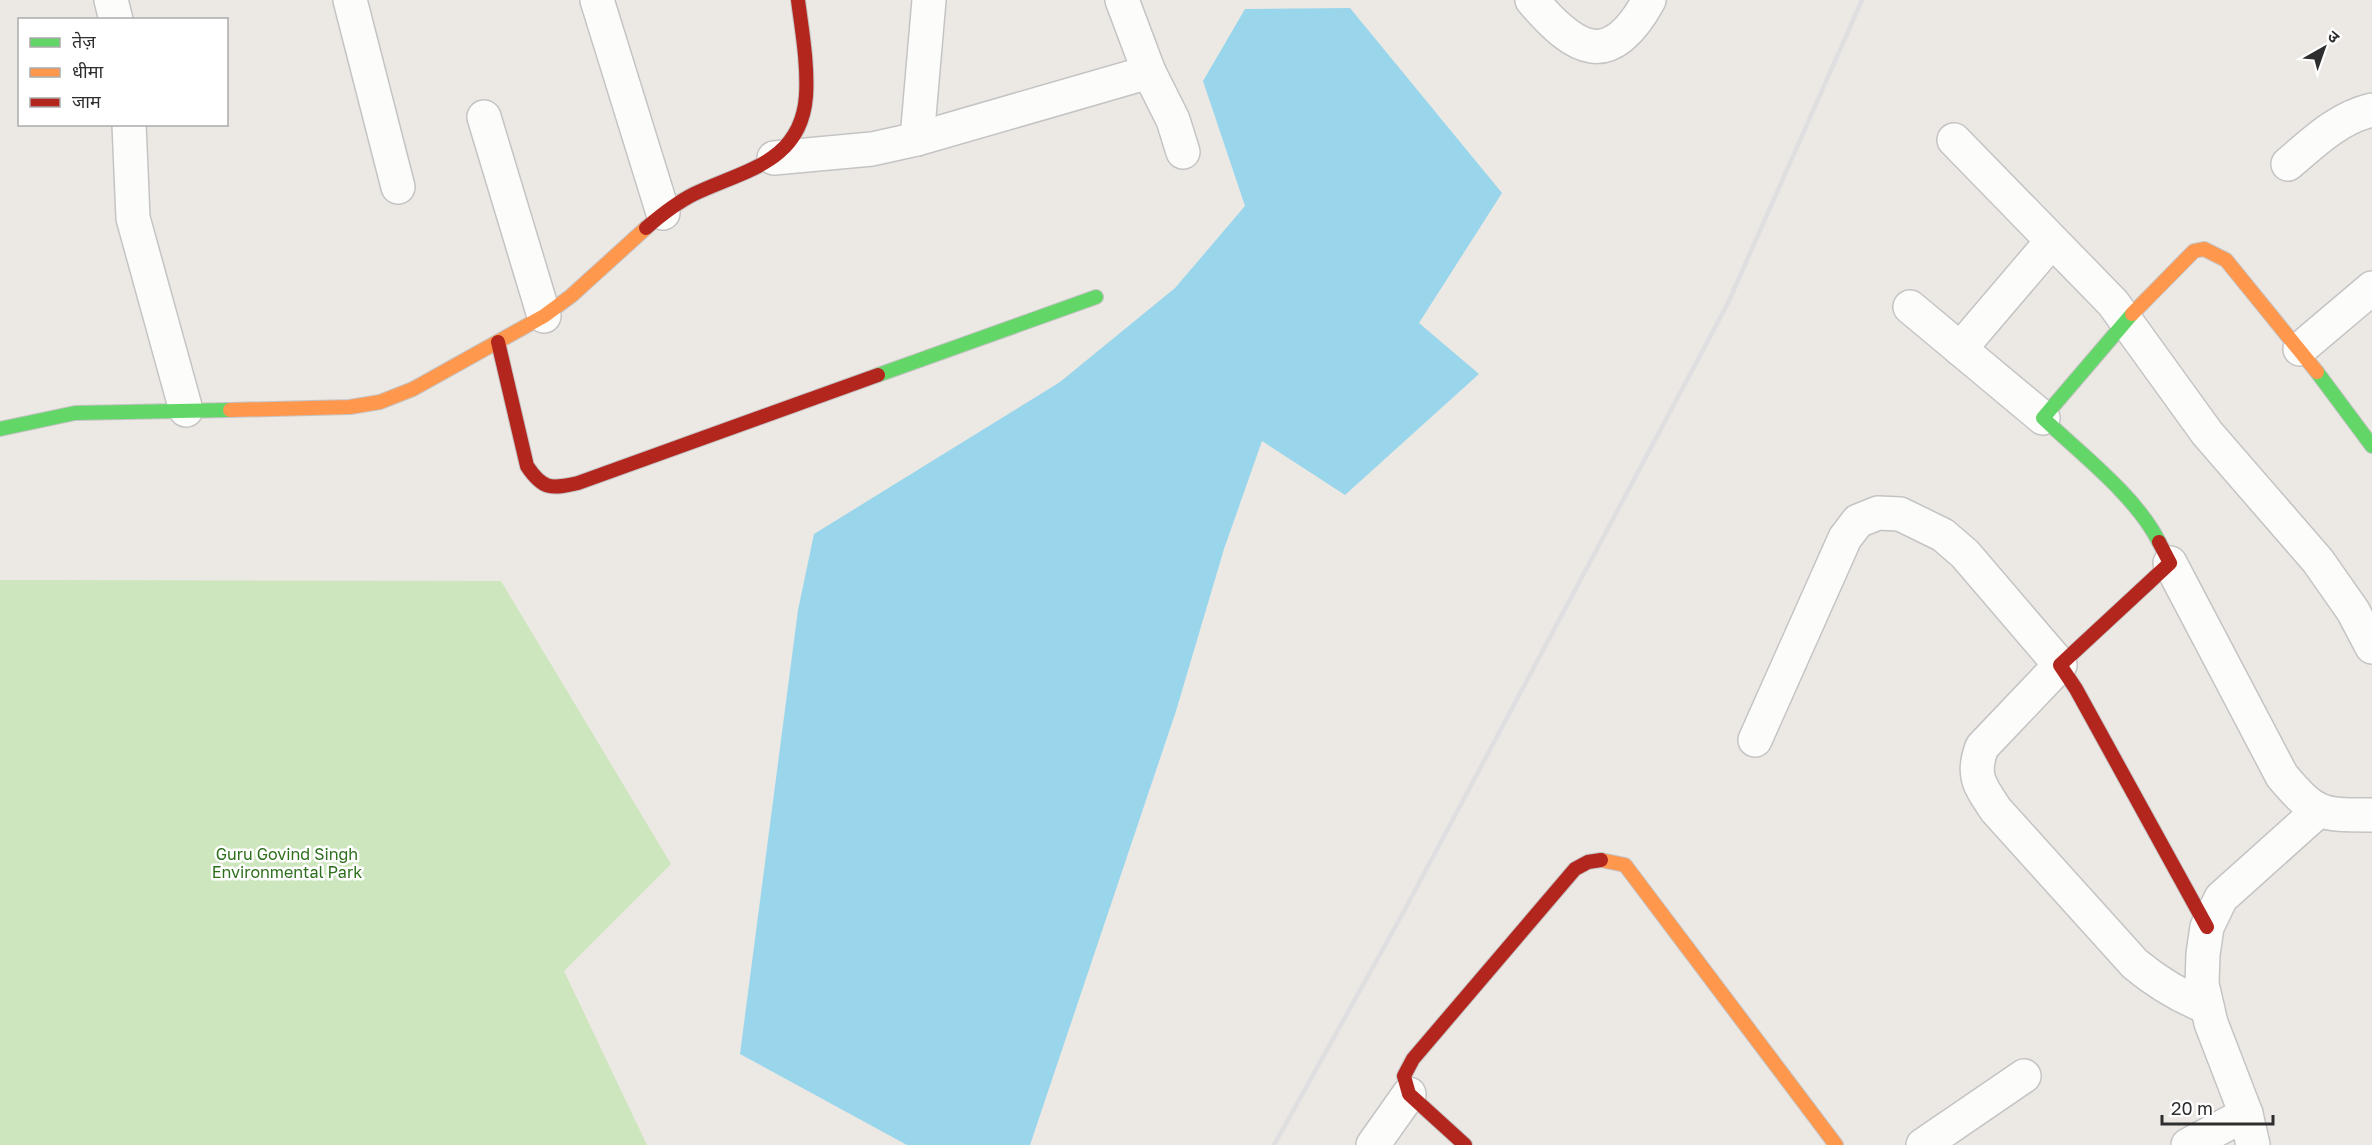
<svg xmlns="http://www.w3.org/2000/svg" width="2372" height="1145" viewBox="0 0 2372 1145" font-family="'Golos Text','Noto Sans Devanagari',sans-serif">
<rect width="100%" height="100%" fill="#ece8e4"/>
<path fill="#cee6be" d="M0 580 501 581 671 864 564 971 647 1145H0Z"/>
<path fill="#99d6ec" d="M1350 8 1502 193 1419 323 1479 374 1345 495 1262 441 1224 549 1176 711 1030 1145H907L740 1054 798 610 814 534 1060 382 1175 288 1245 206 1203 81 1245 9Z"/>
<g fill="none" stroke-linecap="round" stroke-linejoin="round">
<g stroke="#c5c4c5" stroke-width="36">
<g id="street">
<path d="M111 0 116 20"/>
<path d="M350 0 398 187"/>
<path d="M597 0 663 213"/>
<path d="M1122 0 1149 72 1173 120 1183 152"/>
<path d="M1532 0C1576 52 1610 71 1649 0"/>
<path d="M484 117 544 316"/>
<path d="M129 124 133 218 186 410"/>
<path d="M917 139 929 0"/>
<path d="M1954 140 2113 303 2207 433 2318 561 2353 611 2372 647"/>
<path d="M774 158 872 149 917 139 1149 72"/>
<path d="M2288 164C2314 142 2338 118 2372 110"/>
<path d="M1910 307 2043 418"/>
<path d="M1960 349 2052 241"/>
<path d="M2300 349 2372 288"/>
<path d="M2170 563 2282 776C2316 816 2321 815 2372 815"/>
<path d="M1755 740 1845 538 1858 521 1878 513 1900 514 1943 535 1965 554 2060 665 1982 747C1971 776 1980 786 1996 810L2135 964C2158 983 2179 996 2207 1007"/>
<path d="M1373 1145 1409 1094"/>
<path d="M1923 1145 2024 1076"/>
<path d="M2188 1145 2246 1114"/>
<path d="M2253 1145 2246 1114 2211 1023 2202 984 2203 954 2207 927 2221 898 2318 811"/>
</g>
</g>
<g stroke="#c5c4c5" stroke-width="16">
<g id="fast">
<path d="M2132 314 2043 418C2081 454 2136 496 2159 542"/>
<path d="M2317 372 2372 446"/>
<path d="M878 375 1096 297"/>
<path d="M0 429 75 413 230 410"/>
</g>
</g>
<g stroke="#c5c4c5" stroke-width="16">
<g id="slow">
<path d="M2132 314 2194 251 2204 249 2226 260 2317 372"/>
<path d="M230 410 350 407 380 402 413 389 544 316 571 296 646 228"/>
<path d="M1601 860 1625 865 1836 1145"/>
</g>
</g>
<g stroke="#c5c4c5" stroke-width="16">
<g id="jam">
<path d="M646 228C661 215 676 203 694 194 744 170 801 163 806 96 808 64 802 31 798 0"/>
<path d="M498 342 527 466C543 490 551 489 578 483L878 375"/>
<path d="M2159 542 2170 563 2060 665 2076 689 2207 927"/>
<path d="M1465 1145 1409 1094 1404 1076 1413 1059 1575 869 1588 862 1601 860"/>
</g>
</g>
<use href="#street" stroke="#fcfcfb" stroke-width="33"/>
<use href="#fast" stroke="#63d668" stroke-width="14"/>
<use href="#slow" stroke="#ff974d" stroke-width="14"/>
<use href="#jam" stroke="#b3261e" stroke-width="14"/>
<path stroke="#dfdfe1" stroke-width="4.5" d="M1274 1145 1403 913 1728 303 1862 0"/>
</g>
<g text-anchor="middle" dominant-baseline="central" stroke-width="5" stroke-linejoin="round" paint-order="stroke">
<g font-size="16" fill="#2c6e1b" stroke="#fff">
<text x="287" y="854">Guru Govind Singh<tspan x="287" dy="18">Environmental Park</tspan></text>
</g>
</g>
<rect x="18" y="18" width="210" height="108" fill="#ffffff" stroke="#ababab" stroke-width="1.5"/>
<rect x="30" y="38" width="30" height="9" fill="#63d668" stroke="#ababab" stroke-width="1.5"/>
<text x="72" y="48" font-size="18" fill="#2e2e2e">तेज़</text>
<rect x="30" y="68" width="30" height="9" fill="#ff974d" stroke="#ababab" stroke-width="1.5"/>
<text x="72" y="78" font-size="18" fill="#2e2e2e">धीमा</text>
<rect x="30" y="98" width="30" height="9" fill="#b3261e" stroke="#ababab" stroke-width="1.5"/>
<text x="72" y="108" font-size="18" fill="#2e2e2e">जाम</text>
<g transform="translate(2324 48) rotate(40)" stroke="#ffffff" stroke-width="4.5" paint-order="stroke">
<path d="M0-4.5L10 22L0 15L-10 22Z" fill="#2e2e2e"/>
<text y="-9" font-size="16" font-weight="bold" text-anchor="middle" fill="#2e2e2e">उ</text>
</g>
<path d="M2162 1115v9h111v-9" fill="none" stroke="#2e2e2e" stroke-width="3"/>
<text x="2171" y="1115" font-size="18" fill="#2e2e2e" stroke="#ffffff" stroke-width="4.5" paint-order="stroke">20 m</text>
</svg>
